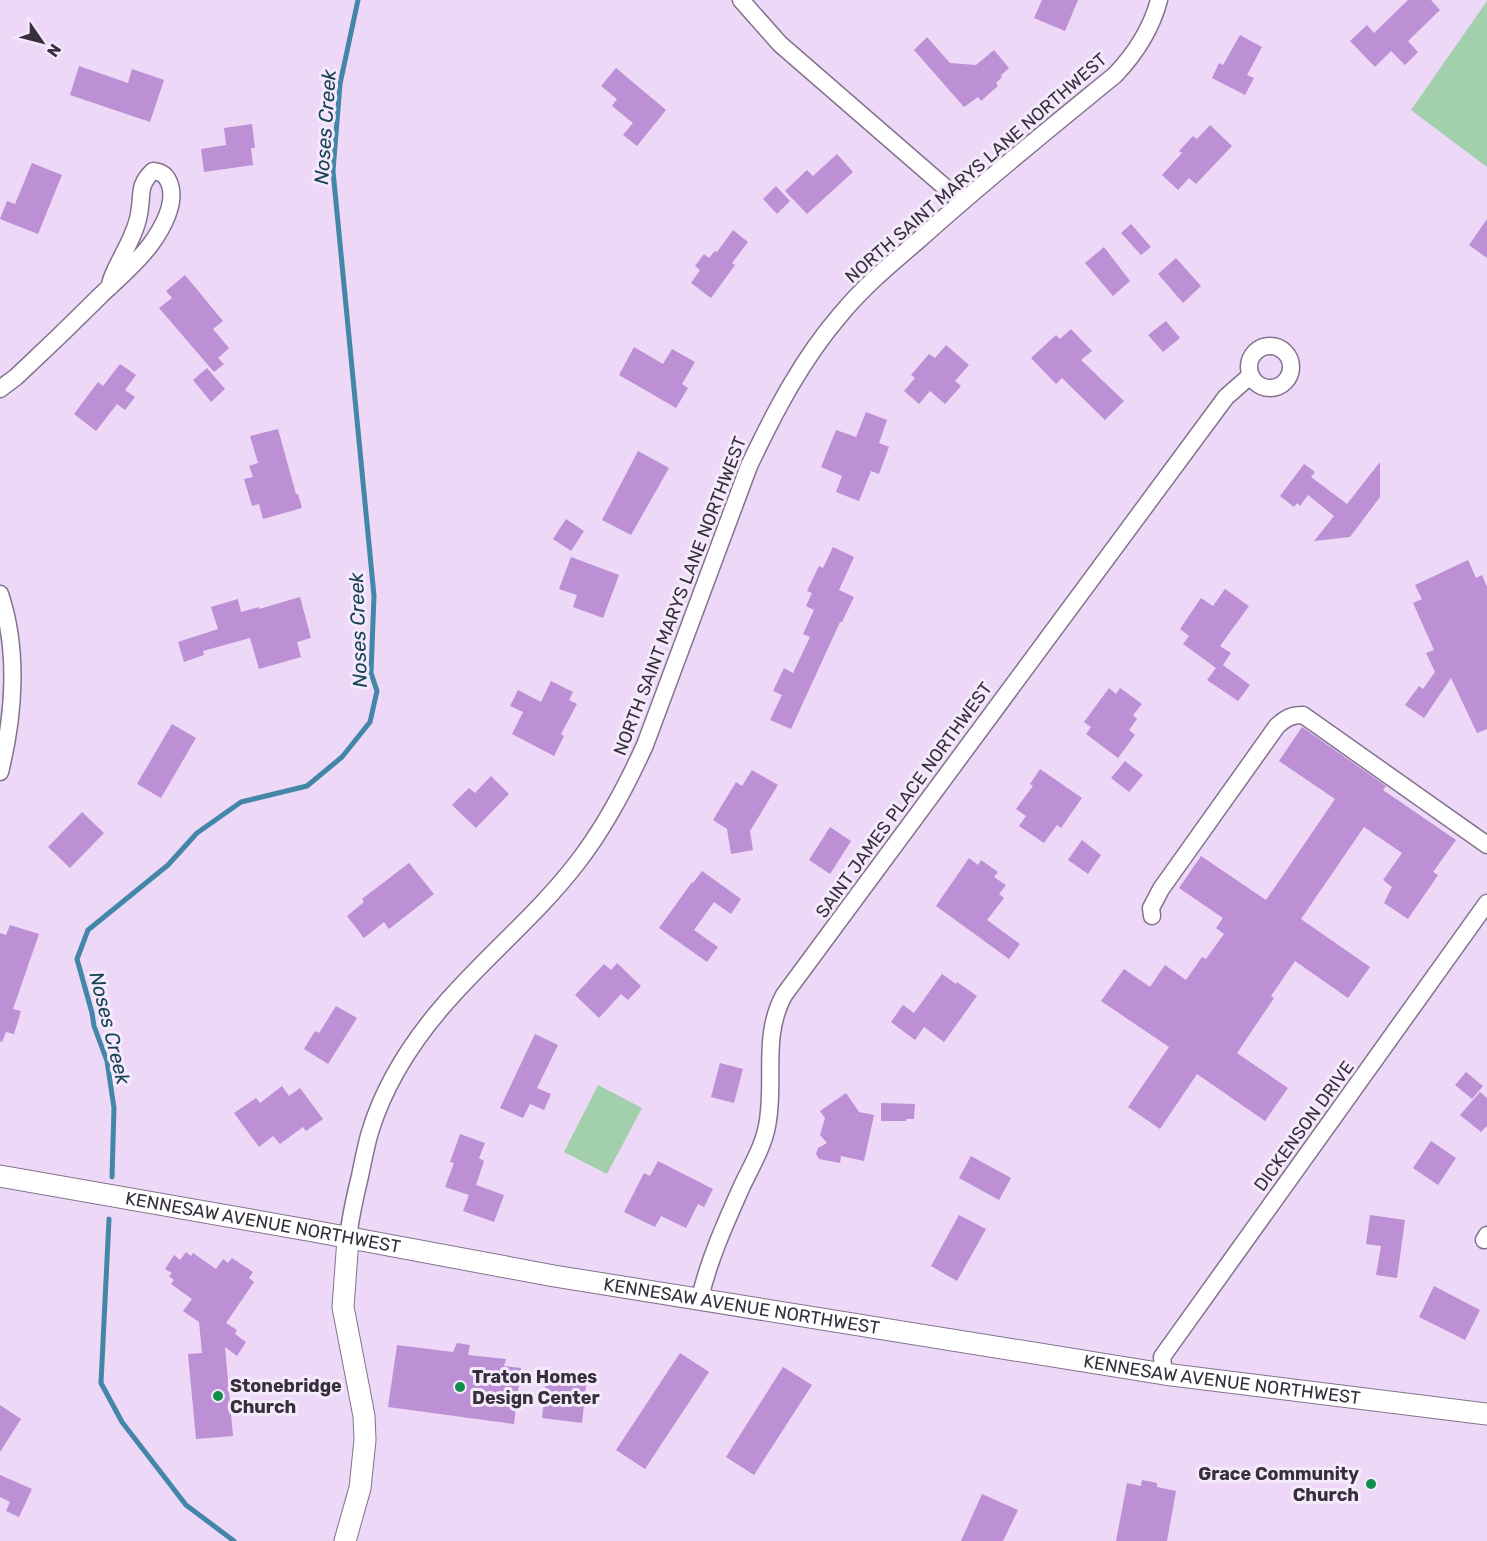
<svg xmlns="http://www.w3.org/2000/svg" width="1487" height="1541" viewBox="0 0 1487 1541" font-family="Rubik,sans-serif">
<rect width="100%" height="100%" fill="#edd8f7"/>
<g fill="#a2d0ac">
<path d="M1487 1V167L1411 110Z"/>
<path d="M598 1085 642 1108 607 1174 564 1152Z"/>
</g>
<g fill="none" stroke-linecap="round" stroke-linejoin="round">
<g stroke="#4386a7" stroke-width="5">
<path d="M112 1177 114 1108 107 1061 94 1026 92 1013 77 959 88 930 168 865 197 833 241 802 307 786 342 757 370 722 377 691 371 673 374 596 333 171 340 84 358 0"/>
<path d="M109 1219 101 1383 122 1422 186 1505 234 1541"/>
</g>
</g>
<g fill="#bd8fd4">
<path d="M1042 0H1078L1065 31 1034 18Z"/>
<path d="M1408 0H1431L1440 10 1408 41 1418 52 1405 65 1391 51 1375 67 1350 41 1367 25 1374 33Z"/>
<path d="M1240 35 1262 47 1247 75 1254 78 1245 95 1212 78 1219 63 1223 65Z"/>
<path d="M927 37 950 63 976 65 994 50 1009 68 1001 75 1002 77 996 83 998 86 981 101 978 97 964 107 914 50Z"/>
<path d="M79 66 128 83 132 69 164 80 150 122 70 95Z"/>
<path d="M616 68 666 110 637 146 623 135 633 123 612 106 617 99 601 86Z"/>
<path d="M252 124 255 148H251L253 165 204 172 201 149 226 145 224 128Z"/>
<path d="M1210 125 1232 146 1196 184 1189 178 1178 190 1162 175 1182 153 1179 151 1193 136 1197 139Z"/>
<path d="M837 154 853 172 807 214 785 191 807 170 813 176Z"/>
<path d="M32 163 62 175 38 234 0 219 7 201 15 204Z"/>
<path d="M776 186 790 201 777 214 763 199Z"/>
<path d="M1487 219V258L1469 245Z"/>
<path d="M1131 224 1151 247 1141 255 1121 233Z"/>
<path d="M733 230 748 242 732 263 735 265 711 298 691 283 700 270 695 266 704 254 709 258 715 251 717 252Z"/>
<path d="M1104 247 1130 281 1113 296 1085 263Z"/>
<path d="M1176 258 1201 286 1183 303 1158 274Z"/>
<path d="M185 275 223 321 213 329 229 348 218 358 224 364 214 372 159 308 172 298 166 291Z"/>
<path d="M1166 321 1180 338 1163 352 1148 335Z"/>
<path d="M1071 329 1092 351 1081 360 1124 401 1105 420 1062 378 1056 384 1031 358 1056 335 1060 339Z"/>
<path d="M946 345 969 365 955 381 961 386 945 404 930 391 919 404 904 391 915 378 911 375 929 354 935 358Z"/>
<path d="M634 347 663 364 672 349 695 362 682 384 688 388 676 408 619 375Z"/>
<path d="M120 364 136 375 125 390 135 397 125 410 117 404 96 431 74 414 98 382 103 386Z"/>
<path d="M207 368 225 389 211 402 193 380Z"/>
<path d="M866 412 887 420 879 443 889 447 879 474 871 471 859 501 836 492 842 476 821 467 836 430 856 437Z"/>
<path d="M278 429 296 494H298L302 508 263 519 259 504 252 506 244 479 253 477 249 466 258 463 250 436Z"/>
<path d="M638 451 669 468 631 535 602 520Z"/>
<path d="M1380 462V497L1350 537 1314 541 1334 516 1308 495 1300 506 1297 503 1294 507 1280 496 1304 464 1315 472 1311 477 1347 504Z"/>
<path d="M566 519 584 531 571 551 553 539Z"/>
<path d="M833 547 854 557 839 590 854 597 842 622H840L791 729 770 720 782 695 773 691 784 668 793 673 810 637 803 634 814 610 806 606 812 593 807 591 819 566 823 568Z"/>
<path d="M571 557 619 575 603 618 573 607 577 595 559 589Z"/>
<path d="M1468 560 1476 578 1482 575 1487 587V729L1477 733 1451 678 1424 718 1405 705 1419 686 1423 689 1435 672 1426 653 1434 650 1413 603 1422 599 1415 585Z"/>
<path d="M1225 589 1249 606 1220 646 1231 653 1223 665 1250 685 1238 701 1207 680 1216 668 1183 644 1189 636 1180 629 1201 598 1213 606Z"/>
<path d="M300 597 311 638 297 642 301 657 259 669 250 638 203 651 204 655 184 662 178 642 218 629 211 607 238 599 241 612 259 607V609Z"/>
<path d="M551 681 573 692 569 700 577 704 561 734 564 736 554 756 512 734 523 712 510 706 518 690 541 702Z"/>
<path d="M1109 688 1116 694 1120 688 1142 704 1133 715 1137 719 1129 730 1135 735 1118 758 1086 734 1091 727 1084 722Z"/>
<path d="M172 724 196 738 161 798 137 784Z"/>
<path d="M1302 727 1386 786 1383 790 1456 840 1433 872 1438 875 1408 919 1384 903 1392 887 1383 880 1402 853 1364 827 1301 919 1370 967 1348 998 1295 961 1271 996 1274 998 1237 1053 1288 1088 1265 1121 1197 1074 1160 1129 1128 1107 1169 1047 1101 1001 1124 969 1150 987 1165 965 1186 980 1202 957 1206 959 1224 934 1216 928 1223 918 1179 888 1201 856 1266 900 1335 799 1279 761Z"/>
<path d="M1125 761 1143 775 1129 792 1111 778Z"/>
<path d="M1040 769 1082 798 1061 828 1057 825 1044 843 1019 826 1026 816 1016 809 1033 786 1030 784Z"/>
<path d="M752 770 778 785 750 831 753 850 731 854 727 829 713 820 736 782 742 786Z"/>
<path d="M491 776 509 794 476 828 452 805 469 788 475 793Z"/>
<path d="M82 812 104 833 70 868 48 847Z"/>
<path d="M830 827 851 841 830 874 809 860Z"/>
<path d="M1082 840 1101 855 1088 874 1068 860Z"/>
<path d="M969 858 978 865 981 860 998 872 994 877 1006 885 999 894 1004 898 987 920 1020 944 1009 959 936 906Z"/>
<path d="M409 863 434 894 389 929 384 922 364 938 347 916 364 902 362 899Z"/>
<path d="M702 871 741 899 731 914 714 902 694 930 718 947 707 962 659 928 692 882 693 883Z"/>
<path d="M10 925 39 934 13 1009 21 1011 14 1034 6 1032 2 1042 0 1041V933L6 935Z"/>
<path d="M617 963 641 986 628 1000 621 994 599 1018 575 995 604 964 611 970Z"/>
<path d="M942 974 956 984 957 982 977 996 944 1042 924 1027 915 1040 891 1022 903 1005 914 1013Z"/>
<path d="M336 1006 357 1018 328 1064 304 1049 315 1031 319 1033Z"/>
<path d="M535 1034 558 1045 537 1088 551 1094 544 1110 530 1104 523 1118 500 1108Z"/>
<path d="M720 1063 743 1069 734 1103 711 1097Z"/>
<path d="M1466 1072 1483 1086 1472 1099 1455 1085Z"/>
<path d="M282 1086 289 1096 300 1088 323 1119 306 1131 303 1127 280 1144 273 1136 259 1147 234 1113 256 1098 260 1103Z"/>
<path d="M1480 1092 1487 1098V1126L1481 1132 1460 1115Z"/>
<path d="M846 1093 859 1112 874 1115 864 1161 841 1156 840 1163 819 1159 816 1154 818 1148 827 1143 820 1135 825 1118 820 1111Z"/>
<path d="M881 1103 915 1104 914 1119H906V1121H881Z"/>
<path d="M460 1134 485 1143 479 1158 484 1161 476 1185 504 1195 494 1222 463 1211 469 1195 445 1187 454 1163 450 1162Z"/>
<path d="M1431 1141 1456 1158 1438 1185 1413 1168Z"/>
<path d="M971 1156 1011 1178 999 1200 959 1178Z"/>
<path d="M658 1161 713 1189 704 1207 698 1204 686 1228 661 1216 655 1227 624 1212 644 1173 650 1176Z"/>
<path d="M959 1215 986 1229 957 1281 931 1266Z"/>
<path d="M1370 1215 1405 1220 1397 1278 1376 1275 1381 1246 1366 1244Z"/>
<path d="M186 1252 191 1256 193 1253 216 1269 223 1259 228 1263 232 1258 253 1272 249 1278 254 1282 226 1323 237 1330 235 1334 246 1342 237 1356 225 1347 233 1436 196 1439 188 1354 202 1353 199 1322 183 1311 192 1299 171 1284 174 1280 169 1276 172 1273 165 1269 174 1255 180 1260Z"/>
<path d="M1434 1286 1480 1310 1465 1340 1419 1317Z"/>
<path d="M457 1343 470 1345 468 1355 506 1359 504 1366 521 1368 514 1424 388 1407 397 1345 453 1352Z"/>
<path d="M680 1353 709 1372 645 1469 616 1450Z"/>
<path d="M783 1367 812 1385 754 1475 726 1457Z"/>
<path d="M547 1373 587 1377 582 1423 542 1418Z"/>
<path d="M0 1405 21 1419 0 1452Z"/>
<path d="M0 1475 32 1489 19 1517 6 1511 10 1502 0 1497Z"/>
<path d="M1142 1480 1157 1483V1487L1176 1491 1167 1541H1116L1127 1483 1141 1486Z"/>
<path d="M982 1494 1018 1510 1003 1541H961Z"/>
</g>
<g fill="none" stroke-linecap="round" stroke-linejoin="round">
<g stroke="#84728e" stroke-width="19">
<g id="minor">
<path d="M741 0 780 44 962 202"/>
<circle cx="1270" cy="367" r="21"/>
<path d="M0 389 16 377C45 350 74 322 102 294 119 278 137 263 151 244 162 229 176 204 170 185 167 176 163 172 153 171 137 186 143 195 139 214 138 221 135 229 132 236 128 247 108 280 110 287"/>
<path d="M0 594C19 650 14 716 0 772"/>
<path d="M1152 916 1151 908 1161 889 1277 726C1286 718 1291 715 1303 715L1487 845"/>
<path d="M348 1239C350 1217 355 1197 360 1176 363 1161 366 1146 370 1132 384 1086 412 1042 443 1006 485 957 537 915 577 863 605 827 626 787 645 745L749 466C774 413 802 359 841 314 864 286 892 263 920 239 983 182 1049 129 1115 75 1136 53 1151 30 1159 0"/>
<path d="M1484 1240 1487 1235"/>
<path d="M700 1298C709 1259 726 1222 742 1186 751 1167 763 1147 767 1126 776 1082 761 1037 784 995L1226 397 1250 376"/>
<path d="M1164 1374 1162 1357 1487 903"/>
</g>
</g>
<g stroke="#84728e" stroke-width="23">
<g id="tertiary">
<path id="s1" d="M0 1176 313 1231 554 1276 1164 1374 1487 1414"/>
<path d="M345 1541 360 1488 365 1440 364 1416 343 1307 348 1239"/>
</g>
</g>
<use href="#minor" stroke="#fff" stroke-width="16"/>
<use href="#tertiary" stroke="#fff" stroke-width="21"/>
</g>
<g fill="#0e8f4c" stroke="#f5e9fc" stroke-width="2">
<circle cx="460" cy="1387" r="6"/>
<circle cx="218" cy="1396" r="6"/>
<circle cx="1371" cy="1484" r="6"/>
</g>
<g text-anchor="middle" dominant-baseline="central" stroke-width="6" stroke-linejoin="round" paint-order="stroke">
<g font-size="18" fill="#372f3b" stroke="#f5e9fc">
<text transform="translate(976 168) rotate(-41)">NORTH SAINT MARYS LANE NORTHWEST</text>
<text transform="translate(680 596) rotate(-69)">NORTH SAINT MARYS LANE NORTHWEST</text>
<text transform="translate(904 800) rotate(-54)">SAINT JAMES PLACE NORTHWEST</text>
<text transform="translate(1304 1126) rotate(-54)">DICKENSON DRIVE</text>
<text stroke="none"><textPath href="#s1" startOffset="267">KENNESAW AVENUE NORTHWEST</textPath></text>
<text stroke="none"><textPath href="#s1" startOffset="753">KENNESAW AVENUE NORTHWEST</textPath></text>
<text stroke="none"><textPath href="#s1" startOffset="1239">KENNESAW AVENUE NORTHWEST</textPath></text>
</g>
<g font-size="18" font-weight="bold" fill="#372f3b" stroke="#f5e9fc" text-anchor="start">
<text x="472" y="1377">Traton Homes<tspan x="472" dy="21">Design Center</tspan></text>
<text x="230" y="1386">Stonebridge<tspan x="230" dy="21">Church</tspan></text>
<text x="1359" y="1474" text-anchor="end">Grace Community<tspan x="1359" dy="21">Church</tspan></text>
</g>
<g font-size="20" font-style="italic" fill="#184355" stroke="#f5e9fc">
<text transform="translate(325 127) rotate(-86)">Noses Creek</text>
<text transform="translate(358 630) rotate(-92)">Noses Creek</text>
<text transform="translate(110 1028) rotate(76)">Noses Creek</text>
</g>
</g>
<g transform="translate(42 42) rotate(125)" stroke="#f5e9fc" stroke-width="4.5" paint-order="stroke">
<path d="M0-4.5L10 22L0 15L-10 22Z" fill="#372f3b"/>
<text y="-9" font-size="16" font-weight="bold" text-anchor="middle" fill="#372f3b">N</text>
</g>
</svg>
